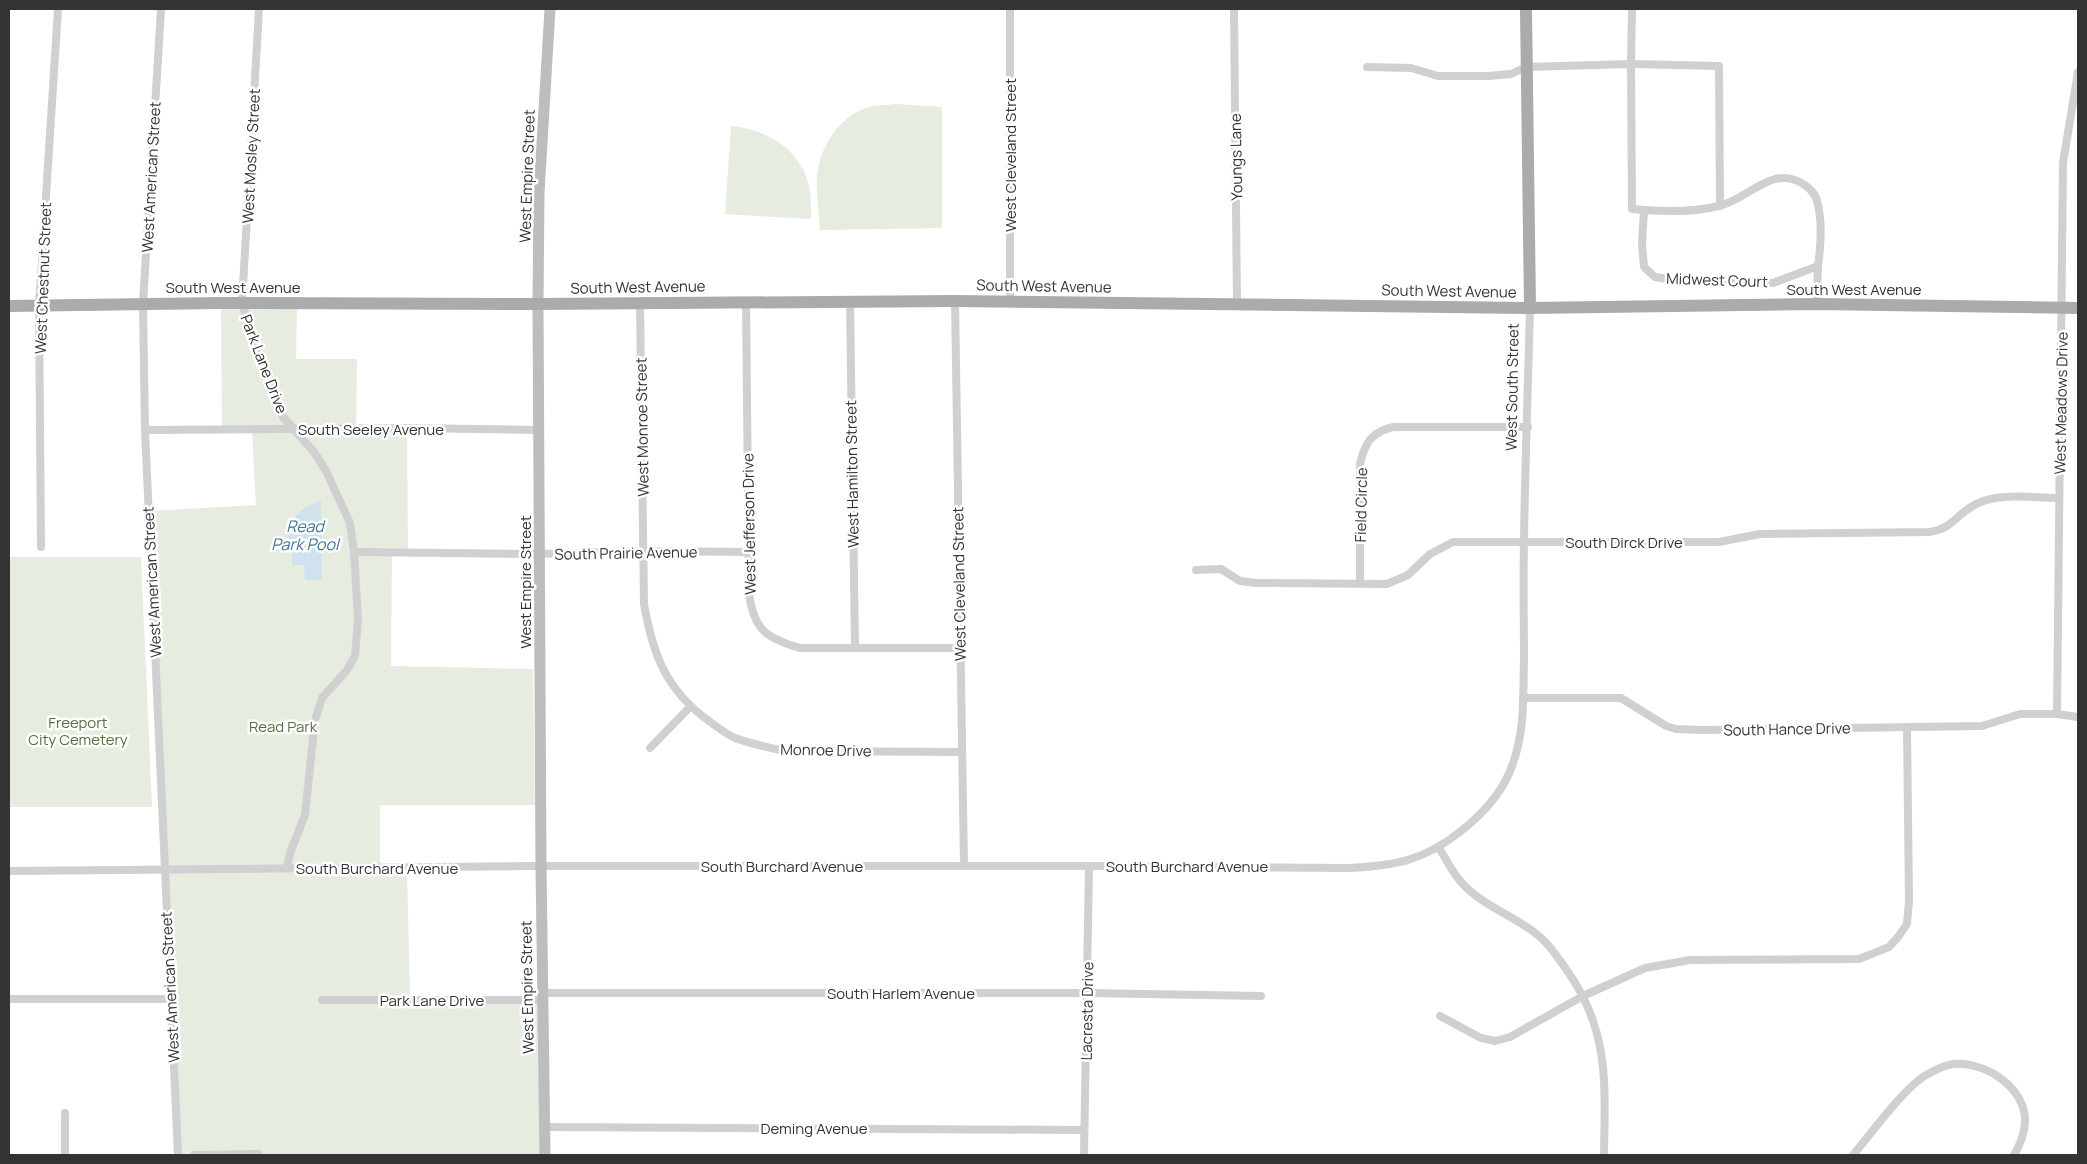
<svg xmlns="http://www.w3.org/2000/svg" width="2087" height="1164" viewBox="0 0 2087 1164" font-family="Manrope,sans-serif">
<rect width="100%" height="100%" fill="#fff"/>
<g fill="#e6ecdf">
<path d="M896 104 942 107V228L820 230C819 212 816 193 817 176 820 145 841 113 873 106 881 105 889 105 896 104Z"/>
<path d="M731 126C768 129 805 152 810 192 811 200 811 210 811 219L725 214Z"/>
<path d="M221 303H297L296 359H357L356 428H407L408 552H392L391 666 533 669 535 805H380V868H407L410 1001 542 1000V1155H179L148 511 256 505 252 430H222Z"/>
<path d="M9 557H141L152 807H9Z"/>
</g>
<path fill="#cfe2ee" d="M321 501 322 580H305L304 565H292C292 560 292 554 291 549 291 546 289 544 288 541 285 520 303 506 321 501Z"/>
<g fill="none" stroke-linecap="round" stroke-linejoin="round">
<g stroke="#d0d0d0" stroke-width="8">
<path d="M161 9 143 304 145 430 178 1155"/>
<path d="M259 9 242 303 257 353 283 417 314 452 326 471 350 523 354 552 358 619 355 656 347 670 322 698 315 720 305 815 290 853 287 868"/>
<path d="M1234 9 1237 305"/>
<path d="M1632 9 1631 64 1719 66 1720 206"/>
<path d="M1367 67 1411 68 1438 76H1488L1511 74 1526 67 1631 64 1632 209C1661 212 1690 213 1719 206 1749 199 1772 164 1803 184 1809 187 1816 195 1817 201 1823 222 1821 245 1818 266 1817 278 1818 292 1817 304"/>
<path d="M1644 210 1642 244 1644 267 1655 277 1682 281 1773 283 1818 266"/>
<path d="M746 301 749 594C754 630 766 638 800 648H960"/>
<path d="M850 301 855 648"/>
<path d="M955 301 964 866"/>
<path d="M1010 302V9"/>
<path d="M640 303 644 604C653 655 666 690 709 721 717 727 726 734 735 738 751 744 767 747 784 751L962 752"/>
<path d="M145 430 407 428 538 430"/>
<path d="M41 547 39 306 58 9"/>
<path d="M354 552 540 554 643 551 749 552"/>
<path d="M1196 570 1221 569 1240 581 1256 583 1387 584 1408 575 1430 554 1453 542H1719L1760 534 1929 532C1953 528 1953 518 1971 507 1996 491 2031 498 2059 498"/>
<path d="M1360 584V464C1365 443 1371 432 1393 427H1528"/>
<path d="M1523 698H1621L1666 726 1676 729 1701 730 1982 726 2020 714H2057L2078 717"/>
<path d="M2057 714 2063 163 2078 72"/>
<path d="M650 748 690 707"/>
<path d="M1438 847C1446 858 1452 872 1461 882 1482 906 1515 916 1539 936 1550 945 1558 958 1566 969 1610 1030 1605 1084 1604 1155"/>
<path d="M9 871 541 866H1089L1349 868C1395 866 1425 860 1461 831 1484 813 1504 791 1513 763 1525 730 1523 694 1524 659 1524 620 1523 581 1524 542 1525 464 1528 386 1530 308"/>
<path d="M542 993H1087L1261 996"/>
<path d="M9 999H170"/>
<path d="M322 1000H542"/>
<path d="M1440 1016 1481 1038 1495 1041 1510 1037 1583 996 1645 968 1690 960 1859 959 1889 947 1898 937 1907 924 1909 901 1907 727"/>
<path d="M545 1127 1084 1130"/>
<path d="M65 1155V1113"/>
<path d="M194 1155 258 1154"/>
<path d="M1084 1155 1089 866"/>
<path d="M1853 1155C1870 1135 1906 1085 1928 1074 1935 1070 1945 1065 1953 1064 1985 1061 2027 1088 2025 1123 2024 1136 2020 1145 2014 1155"/>
</g>
<path stroke="#bdbdbd" stroke-width="11" d="M545 1155 541 866 538 304 539 193 550 9"/>
<g stroke="#ababab" stroke-width="12">
<path d="M1526 9 1530 308"/>
<path d="M9 306 221 303 538 304 955 301 1530 308 1817 304 2078 308"/>
</g>
</g>
<g text-anchor="middle" dominant-baseline="central" stroke-width="5" stroke-linejoin="round" paint-order="stroke">
<g font-size="15" fill="#333" stroke="#fff">
<text transform="translate(1010 155) rotate(-90)">West Cleveland Street</text>
<text transform="translate(251 156) rotate(-87)">West Mosley Street</text>
<text transform="translate(1236 157) rotate(-91)">Youngs Lane</text>
<text transform="translate(527 176) rotate(-88)">West Empire Street</text>
<text transform="translate(151 177) rotate(-87)">West American Street</text>
<text transform="translate(43 278) rotate(-88)">West Chestnut Street</text>
<text transform="translate(1717 280) rotate(2)">Midwest Court</text>
<text transform="translate(1044 286) rotate(1)">South West Avenue</text>
<text x="233" y="287">South West Avenue</text>
<text transform="translate(638 287) rotate(-1)">South West Avenue</text>
<text x="1854" y="289">South West Avenue</text>
<text transform="translate(1449 291) rotate(1)">South West Avenue</text>
<text transform="translate(264 364) rotate(69)">Park Lane Drive</text>
<text transform="translate(1512 387) rotate(-89)">West South Street</text>
<text transform="translate(2061 403) rotate(-89)">West Meadows Drive</text>
<text transform="translate(642 427) rotate(-91)">West Monroe Street</text>
<text x="371" y="429">South Seeley Avenue</text>
<text transform="translate(852 474) rotate(-91)">West Hamilton Street</text>
<text transform="translate(1361 505) rotate(-89)">Field Circle</text>
<text transform="translate(749 524) rotate(-91)">West Jefferson Drive</text>
<text x="1624" y="542">South Dirck Drive</text>
<text transform="translate(626 553) rotate(-1)">South Prairie Avenue</text>
<text transform="translate(152 582) rotate(-93)">West American Street</text>
<text transform="translate(525 582) rotate(-90)">West Empire Street</text>
<text transform="translate(959 584) rotate(-91)">West Cleveland Street</text>
<text transform="translate(1787 729) rotate(-1)">South Hance Drive</text>
<text transform="translate(826 750) rotate(1)">Monroe Drive</text>
<text x="782" y="866">South Burchard Avenue</text>
<text x="1187" y="866">South Burchard Avenue</text>
<text x="377" y="868">South Burchard Avenue</text>
<text transform="translate(170 987) rotate(-93)">West American Street</text>
<text transform="translate(527 987) rotate(-91)">West Empire Street</text>
<text x="901" y="993">South Harlem Avenue</text>
<text x="432" y="1000">Park Lane Drive</text>
<text transform="translate(1087 1011) rotate(-89)">Lacresta Drive</text>
<text x="814" y="1128">Deming Avenue</text>
</g>
<g font-size="15" fill="#56703f" stroke="#fff">
<text x="78" y="722">Freeport<tspan x="78" dy="17">City Cemetery</tspan></text>
<text x="283" y="726">Read Park</text>
</g>
<g font-size="16" font-style="italic" fill="#3f7597" stroke="#fff">
<text x="305" y="526">Read<tspan x="305" dy="18">Park Pool</tspan></text>
</g>
</g>
<rect width="2087" height="1164" fill="none" stroke="#333333" stroke-width="20"/>
</svg>
